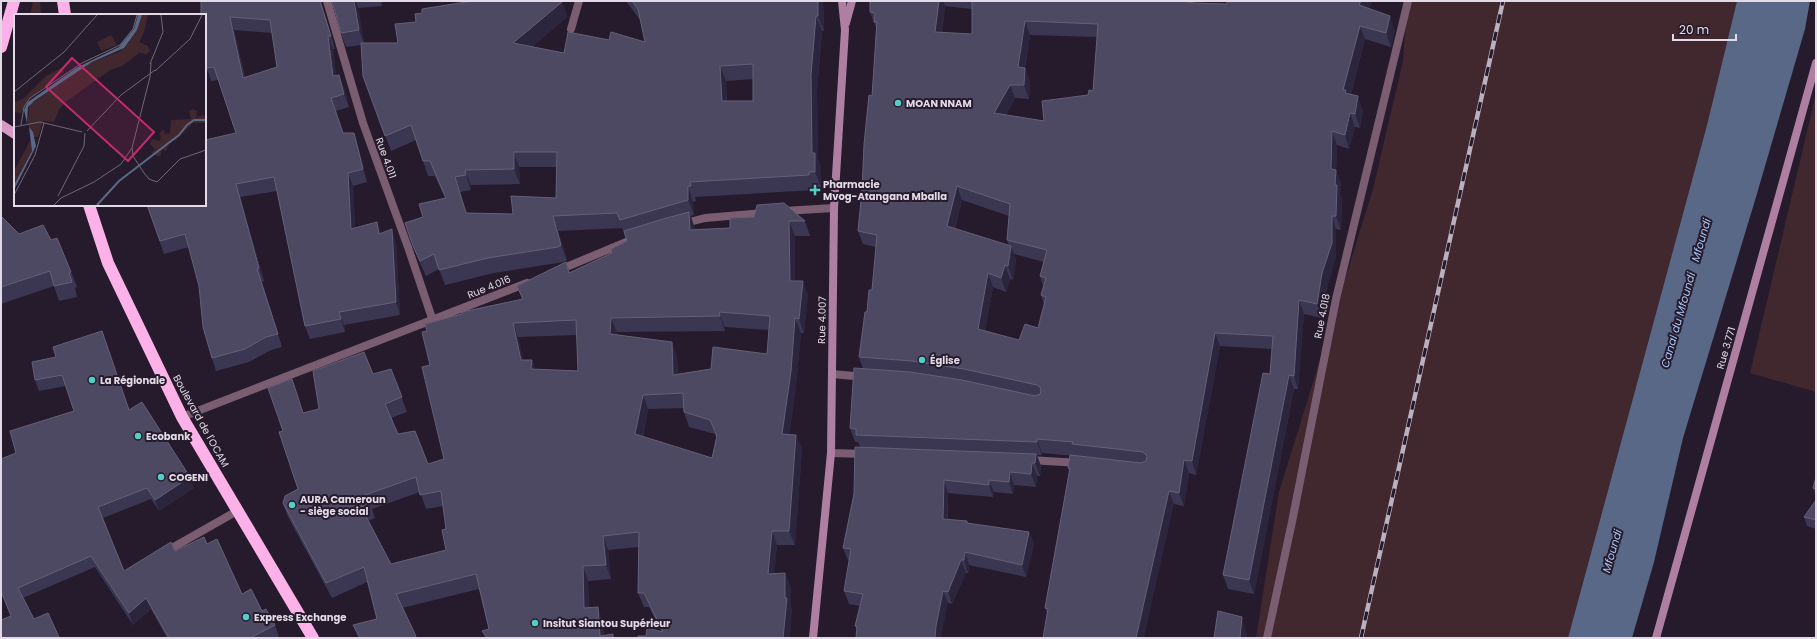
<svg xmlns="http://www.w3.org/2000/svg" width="1817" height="639" viewBox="0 0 1817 639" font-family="Poppins,sans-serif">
<rect width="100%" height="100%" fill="#261b2c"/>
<g fill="#41272e">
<path d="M33 1H40L41 15H30Z"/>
<path d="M1407 1H1737L1707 125 1568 638H1256L1279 492 1373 189 1403 61Z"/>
<path d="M1816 93V392L1750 373Z"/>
</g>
<path fill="#596886" d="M1737 1H1810L1805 29 1756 197 1683 438 1654 562 1632 638H1568L1707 125Z"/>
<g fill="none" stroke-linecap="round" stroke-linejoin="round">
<g stroke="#7b5d72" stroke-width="8">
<path d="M327 1 363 123 409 250 433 321"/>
<path d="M571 29 579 1"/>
<path d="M783 211 834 208"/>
<path d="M682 224 705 218 765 213"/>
<path d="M559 270 636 238"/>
<path d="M832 374 865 377"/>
<path d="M182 417 527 283"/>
<path d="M831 453 866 454"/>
<path d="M1029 460 1080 463"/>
<path d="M165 552 237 511"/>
<path d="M1267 638 1292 522 1336 299 1408 1"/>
</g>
<g stroke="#af7fa2" stroke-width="8">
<path d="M846 23 852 1"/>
<path d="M813 638 831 453 834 208 845 30 842 1"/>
<path d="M1656 638 1816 63"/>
</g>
<path stroke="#d79ac6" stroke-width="10" d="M1 125 15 134"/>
<g stroke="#fcb2e8" stroke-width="12">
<path d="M63 1 65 15"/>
<path d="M1 47 14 1"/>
<path d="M89 205 108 263 182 417 313 638"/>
</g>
<g stroke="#bab1be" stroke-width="4.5">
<path id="rail" d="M1361 638 1503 1"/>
</g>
<use href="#rail" stroke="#261b2c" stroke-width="3" stroke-dasharray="9" stroke-linecap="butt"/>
</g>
<g fill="#3b3753" fill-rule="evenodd">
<path d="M321 1 335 49H333L336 75 344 88 349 107 336 111 343 133 358 146 367 182 353 186 355 228 377 222 381 233 396 242 400 315 344 325 345 332 310 339 305 326 277 191 240 197 264 281 262 282 282 347 271 350 249 362 216 371 212 358 199 286 189 247 164 254 147 205H205L236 133 218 80 211 81 208 71 205 72V15ZM234 30 272 33 277 67 245 77Z"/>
<path d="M332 1H381L382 6 358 8 364 43H398L416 22 562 2 567 17 532 47 564 53 609 40 645 42 640 20 626 1H824H823L824 31H822L817 90 818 159 821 168V187H814L815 190 695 197 696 201 693 202 694 215 691 216 694 226 695 229 730 228V218L805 221 810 236H795V281L808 295 804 333H801L796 385 789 435H796L802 449 795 545H777L774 574 791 587V607L792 612 646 636 661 631 649 607H644L638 593 639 547 608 550 611 579 588 581 589 608 603 622 604 635 614 638H485L482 631 489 629 479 589 402 608 416 638H358L353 625 377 619 367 582 332 598 288 517 283 503 298 489 283 431 297 393 303 413 319 409 373 374 391 369 407 412 391 418 398 434 428 464 444 459 430 365 427 331 522 299 517 286 566 262 570 273 612 253 627 241 622 228 558 231 567 260 564 262 494 273 445 285 439 269 426 276 419 261 405 223 423 217 445 198 435 176H428L416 140 391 151 363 76 361 45 346 47 341 33ZM753 79V101H727L726 81ZM519 167H556V198L513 214 467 213 460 192 471 190V185L520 184ZM725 327 769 330 767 354 711 369 678 374 677 356 616 334 617 332 725 331ZM577 335 578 371 535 369 532 360H523L518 337ZM684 408V412L689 427 715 434 716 438 712 458 643 437 648 409ZM420 492 426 509 443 506 446 529V550L391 564 368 521 375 518 372 509Z"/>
<path d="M870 1H1184V2L1194 3 1370 8 1395 30 1391 47 1365 39 1351 94 1363 110 1360 128 1355 127 1349 149 1337 145 1336 171 1341 183 1340 194 1342 198 1341 230 1336 229V257L1327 287 1322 318 1304 314 1298 389H1294L1254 594 1228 589 1223 575 1270 374 1272 349 1220 346 1196 475 1189 473 1184 506 1174 504 1047 613 1045 608 1069 471 1068 468 1076 456 1042 453V455H1037L1041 466 1040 476H1037L1036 487 1014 485 1013 494 994 492 993 497 948 493V520L1029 532 1034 544 1026 577 969 565 968 573H966L952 604 948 603 857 630 855 626 860 606 849 604 844 591 849 560H848L843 548 854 494 860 447 858 442H855L850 428 863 369 859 357 867 312 872 290 876 247 863 244 858 231 872 96 876 28 870 12ZM945 6 972 9V34L942 33ZM1030 35 1097 37 1093 91 1088 95 1044 121 1006 115 1015 98 1029 99 1030 82 1025 68ZM962 200 1009 216 1007 240 1009 246 955 229ZM1014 254 1044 262 1040 276 1043 286 1041 295 1044 304 1038 328 1019 340 985 331 993 287 1006 292 1010 279 1013 280 1016 260Z"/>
<path d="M1 216 19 234 51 240 71 272 77 287 75 288 77 297 59 301 54 286 1 304Z"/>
<path d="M102 331 129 410 194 488 159 511 151 499 103 518 124 571 175 551 207 544 242 594 262 611 275 625 279 636 275 638H167L151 609 133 625 95 567 23 598 34 619 48 613 59 638H1L11 616 1 593V459L16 453 74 411 66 386 39 391 35 380 56 357Z"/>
<path d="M1816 477V495L1813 488Z"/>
<path d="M1816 500V529L1807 526 1804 517Z"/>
</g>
<g fill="#2b253d">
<path d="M321 1 324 10 335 49 331 36Z"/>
<path d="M354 1H356L358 8 364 44 359 30Z"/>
<path d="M557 1H563L562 2 567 17 519 58 513 43Z"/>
<path d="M818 1H823L824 31 818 16Z"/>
<path d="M939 1H943L945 6 940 46 935 32Z"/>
<path d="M1361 1H1373L1364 18 1359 5Z"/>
<path d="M816 16 822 31 817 90 818 159 821 168V187L815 172 812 153 811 75Z"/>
<path d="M1390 16 1395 30 1391 47 1386 33Z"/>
<path d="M230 17 234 30 247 91 243 78Z"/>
<path d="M1025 21 1030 35 1022 81 1018 67Z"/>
<path d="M1360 26 1365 39 1349 100 1343 90Z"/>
<path d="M328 36 333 49 338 88 333 76Z"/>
<path d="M720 66 726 81 727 116 722 101Z"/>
<path d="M1025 68 1030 82 1029 99 1024 85Z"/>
<path d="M339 75 344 88 349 107 344 94Z"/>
<path d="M1010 85 1015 98 999 127 994 113Z"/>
<path d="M1358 96 1363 110 1360 128 1355 114Z"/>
<path d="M1350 113 1355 127 1349 149 1345 135Z"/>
<path d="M1332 131 1337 145 1336 171 1341 183 1340 194 1342 198 1341 230 1336 216 1331 169Z"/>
<path d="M354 133 358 146 367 182 363 169Z"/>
<path d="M514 152 519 167 520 184 514 169Z"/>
<path d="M465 170 471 185V190L466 175Z"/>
<path d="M348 173 353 186 356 242 351 229Z"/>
<path d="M455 177 472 228 466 213Z"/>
<path d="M236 184 240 197 264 281 259 268Z"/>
<path d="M688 186 693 202 694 215 688 200Z"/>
<path d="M957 186 962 200 952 240 947 226Z"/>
<path d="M689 212 694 226 695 244 690 230Z"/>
<path d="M553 216 558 231 567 260 561 245Z"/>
<path d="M1332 216 1336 229V257L1327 287 1322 318 1317 304Z"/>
<path d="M789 221 795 236V295L790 281Z"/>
<path d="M377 222 382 235 379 234Z"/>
<path d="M392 229 396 242 400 315 396 302Z"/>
<path d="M1011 246 1016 260 1013 280 1008 266Z"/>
<path d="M1005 265 1010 279 1006 292 1001 278Z"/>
<path d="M257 269 262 282 282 347 278 334Z"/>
<path d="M988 273 993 287 983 342 978 329Z"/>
<path d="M803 281 808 295 804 333 799 319Z"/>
<path d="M1299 300 1304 314 1298 389 1294 376Z"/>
<path d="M339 312 344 325 345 332 341 319Z"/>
<path d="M719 312 725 327V331L720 316Z"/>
<path d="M611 318 617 332 616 348 610 334Z"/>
<path d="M795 318 801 333 796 385 787 449 782 434Z"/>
<path d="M513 323 518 337 526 374 521 360Z"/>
<path d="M1215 333 1220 346 1196 475 1192 461Z"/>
<path d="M672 342 677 356 678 389 673 375Z"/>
<path d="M532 360 537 375 531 369Z"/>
<path d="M1289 375 1294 389 1254 594 1249 580Z"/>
<path d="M292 379 297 393 308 427 303 413Z"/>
<path d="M643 395 648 409 640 449 635 434Z"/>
<path d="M796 435 802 449 795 545 789 531Z"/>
<path d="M1037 439 1042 453V455L1037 442Z"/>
<path d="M1036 454 1041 466 1040 476 1035 463Z"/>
<path d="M1184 460 1189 473 1184 506 1179 493Z"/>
<path d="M1032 463 1037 476 1036 487 1031 474Z"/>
<path d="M1010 472 1014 485 1013 494 1009 482Z"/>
<path d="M190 477 194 488 159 511 155 500Z"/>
<path d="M944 480 948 493 947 532 943 519Z"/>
<path d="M989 480 994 492 993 497 989 485Z"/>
<path d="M1169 491 1174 504 1144 638H1136Z"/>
<path d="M772 531 777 545 773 589 768 574Z"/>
<path d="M1029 532 1034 544 1026 577 1022 565Z"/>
<path d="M603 536 608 550 611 579 606 565Z"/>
<path d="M965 552 969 565 968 573 964 560Z"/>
<path d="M961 560 966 573 952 604 948 592Z"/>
<path d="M583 566 588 581 589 623 584 608Z"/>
<path d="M785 573 791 587V607L792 612 790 638H783L785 598Z"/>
<path d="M943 591 948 603 941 638H935L936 626Z"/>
<path d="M146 598 151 609 133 625 129 613Z"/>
<path d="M598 607 603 622 604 638 600 636Z"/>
<path d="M1242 617 1247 634V638H1240Z"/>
</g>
<g fill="#4d4963" stroke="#646077" fill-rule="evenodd">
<path d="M201 1H320L331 36H328L333 76 339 75 344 94 331 98 343 133H354L363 169 348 173 351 229 377 222 379 234 392 229 396 302 339 312 341 319 305 326 274 177 236 184 259 268 257 269 278 334 266 337 245 349 212 358 203 327 199 286 185 234 160 241 147 205H205V140L236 133 214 67 206 68 205 60V15H201ZM230 17 270 20 277 67 243 78Z"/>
<path d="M332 1H354L359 30 341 33Z"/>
<path d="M472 1H561L562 2 513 43 564 53 568 32 609 40 611 32 645 42 638 9 632 1H818V16H816L811 75 812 153H815V172H809V175L690 182 691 186H688V200L620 220 617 213 553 216 561 245 558 247 488 258 439 270 434 254 420 261 413 246 405 223 423 217 419 204 446 198 430 161H423L411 125 385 136 363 76 361 43H398L395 24 416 22 415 14 422 13V9ZM753 64V101H722L720 66ZM514 152H557L556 198 511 196 513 214 466 213 455 177 466 175 465 170 514 169Z"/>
<path d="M870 1H939L935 32 972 34V1H1183L1194 3 1227 4V1H1361L1359 5 1390 16 1386 33 1360 26 1343 90H1346L1345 93 1358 96 1355 114 1350 113 1345 135 1332 131 1331 169 1336 170 1335 185H1337L1336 216H1332V243L1322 273 1317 304 1299 300 1294 376 1289 375 1249 580 1223 575 1263 373 1270 374 1273 336 1215 333 1192 461 1184 460 1179 493 1169 491 1136 638H1043L1048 609 1045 608 1070 468H1068L1070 455 1141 463 1146 461 1147 456 1143 452 1072 444 1073 442 1037 439V442L856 435V429L850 428 854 368 910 372 962 380 1035 396 1040 394 1041 391 1040 387 1037 385 964 369 912 361 859 357 865 312H867L869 290H872L877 235 858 231 862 190 864 144 869 95 872 96 877 22H874L875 13 870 12ZM1025 21 1098 24 1093 91 1089 90 1088 95 1042 101 1044 121 994 113 1010 85H1024L1025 68 1018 67ZM957 186 1010 204 1007 240 1047 250 1040 276 1046 278 1041 295 1046 297 1038 328 1025 324 1019 340 978 329 988 273 1001 278 1005 265 1008 266 1011 246 947 226Z"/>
<path d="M784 203 805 221H789L790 281H803L799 319 795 318 791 371 782 434 796 435 789 531H772L768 574 785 573V598H787L783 638H638V636H646L647 628 663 632 644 593H638L639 532 603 536 606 565 583 566 584 608 598 607 600 636 613 634V638H488L482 631 489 629 476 574 396 594 416 636 413 638H358L360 637 353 625 377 619 364 567 326 583 283 503 285 496 298 489 279 432 283 431 268 388 292 379 303 413 319 409 313 371 364 352 373 374 391 369 402 397 385 404 398 434 415 431 428 464 444 459 422 367 430 365 422 332 427 331 425 324 462 314V312L523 299 517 286 566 262 569 273 612 253 611 249 627 241 624 231 663 219 689 212 690 230 730 228V218L754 217 757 205ZM719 312 770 316 767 354 713 347 711 369 673 375 672 342 610 334 611 318 720 316ZM576 320 578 371 531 369 532 360H521L513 323ZM683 393 684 412 710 420 717 436 712 458 635 434 643 395ZM416 477 420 495 441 491 446 529 442 530 446 550 391 564 361 507 370 503 365 495Z"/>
<path d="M1 216 19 234 43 225 51 240 57 238 71 272 69 273 72 282 54 286 50 271 1 287V244H2L1 243Z"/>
<path d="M102 331 129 410 142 402 190 477 155 500 147 488 98 507 124 571 171 542 175 551 204 537 207 544 217 539 242 594 251 589 262 611 266 609 275 625 250 638H169L146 598 129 613 91 556 18 588 34 619 48 613 59 637 57 638H1V620L11 616 1 591V459L16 453 10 431 74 411 62 375 35 380 32 362 56 357 53 347Z"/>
<path d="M855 447 1036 454 1035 463H1032L1031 474 1010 472 1009 482 989 480V485L944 480 943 519 967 521V523L1029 532 1022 565 965 552 964 560H961L948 592 943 591 936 626 935 638H856L857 626H855L863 594 844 591 851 549 843 548 854 494Z"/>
<path d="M1816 477V489L1813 488Z"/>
<path d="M1816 500V520L1804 517Z"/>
<path d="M1218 611 1242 617 1240 638H1214Z"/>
</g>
<g fill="#54cdc7" stroke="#261b2c" stroke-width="1.5">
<circle cx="898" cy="103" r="4"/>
<path d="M813 184h4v4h4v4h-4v4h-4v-4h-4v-4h4z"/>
<circle cx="922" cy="360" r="4"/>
<circle cx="92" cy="380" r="4"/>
<circle cx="138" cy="436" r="4"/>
<circle cx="161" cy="477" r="4"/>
<circle cx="292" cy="505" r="4"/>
<circle cx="246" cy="617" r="4"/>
<circle cx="535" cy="623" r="4"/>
</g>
<g text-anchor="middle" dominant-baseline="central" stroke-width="4" stroke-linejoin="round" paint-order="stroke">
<g font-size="10" font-weight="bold" fill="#e2dae6" stroke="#261b2c" text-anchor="start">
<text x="906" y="103">MOAN NNAM</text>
<text x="823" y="184">Pharmacie<tspan x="823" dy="12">Mvog-Atangana Mballa</tspan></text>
<text x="930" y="360">Église</text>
<text x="100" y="380">La Régionale</text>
<text x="146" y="436">Ecobank</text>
<text x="169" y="477">COGENI</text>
<text x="300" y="499">AURA Cameroun<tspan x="300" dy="12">- siège social</tspan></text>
<text x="254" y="617">Express Exchange</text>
<text x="543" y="623">Insitut Siantou Supérieur</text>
</g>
<g font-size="10" fill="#e2dae6" stroke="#261b2c">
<text transform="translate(386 158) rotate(70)">Rue 4.011</text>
<text transform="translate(489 287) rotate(-22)">Rue 4.016</text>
<text transform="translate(1322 316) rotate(-79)">Rue 4.018</text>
<text transform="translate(822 320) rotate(-89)">Rue 4.007</text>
<text transform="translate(1726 348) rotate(-74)">Rue 3.771</text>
<text transform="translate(201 421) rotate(61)">Boulevard de l'OCAM</text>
</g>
<g font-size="11" font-style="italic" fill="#aac5f9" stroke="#261b2c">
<text transform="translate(1701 240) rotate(-74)">Mfoundi</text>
<text transform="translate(1678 320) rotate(-74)">Canal du Mfoundi</text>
<text transform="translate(1612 551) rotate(-74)">Mfoundi</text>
</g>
</g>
<g transform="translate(14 14)">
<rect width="192" height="192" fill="#261b2c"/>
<path d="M128 1H134L130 18 125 28 134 32 136 37 133 40 125 39 108 52 96 56 53 87 46 94 40 108 29 107 24 123H20L13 109 16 90 78 48 107 37 123 16ZM97 21 103 31 87 37 83 28ZM47 54 50 58 16 84 7 99 0 98 1 88 10 84 32 62ZM179 95 183 97 182 104 189 101 192 103V109H179L161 127 160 125 155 128 152 137 148 135 146 143 137 139 141 135 136 130 138 125 146 127 147 122 145 120 149 115 151 120 156 119 157 106 177 105 175 97ZM17 125 18 137 0 171V157Z" fill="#41272e"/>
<path d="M124 1H128L123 16 110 34 78 48 20 87 14 93 13 109 10 96 14 88 62 54 105 33 120 15ZM15 113 19 118 22 132 0 176V171L18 137Z" fill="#596886"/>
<path fill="none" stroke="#596886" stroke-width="2" d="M83 191 105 167 165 121 173 111 180 106H192"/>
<path fill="none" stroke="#716776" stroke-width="1" d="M136 50 149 18 147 1M141 57 176 25 188 1M0 78 50 38 83 1M7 111 10 93 16 84 68 49 106 31 119 15 123 1M0 113 26 108 68 118M73 117 107 81 141 56M118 134 119 142 130 159 135 165 143 168 166 145 192 136M0 181 21 141 30 109M44 182 70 132 71 119M40 191 47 184 80 168 107 150 118 134 136 63 137 49"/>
<path fill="#c52b69" fill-opacity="0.15" stroke="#c52b69" stroke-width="2" d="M58 44 140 118 114 147 32 73Z"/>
<rect width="192" height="192" fill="none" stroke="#e2dae6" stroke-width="2"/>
</g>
<rect width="1817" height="639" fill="none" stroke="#e2dae6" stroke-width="4"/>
<path d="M1673 34v6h63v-6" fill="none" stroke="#e2dae6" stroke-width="2"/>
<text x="1679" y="34" font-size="12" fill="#e2dae6" stroke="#261b2c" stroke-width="3" paint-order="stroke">20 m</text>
</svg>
